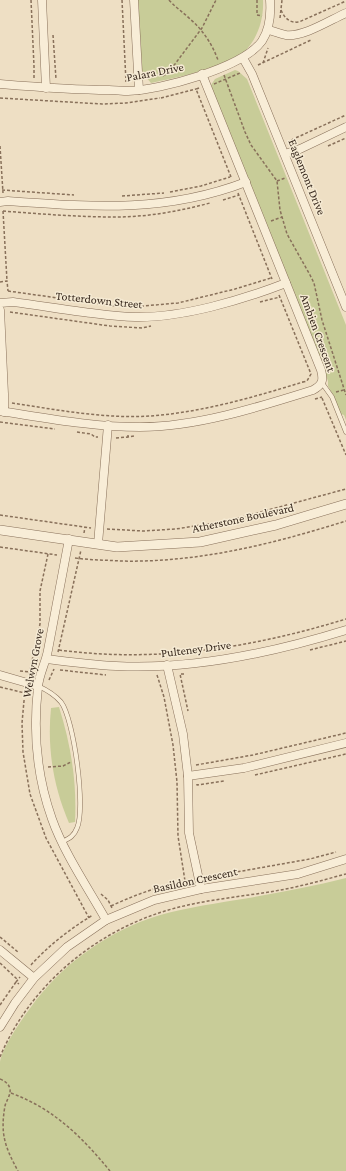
<svg xmlns="http://www.w3.org/2000/svg" width="346" height="1171" viewBox="0 0 346 1171" font-family="'Crimson Pro',serif">
<rect width="100%" height="100%" fill="#eedfc4"/>
<g fill="#c8cc98">
<path d="M138 0H263C264 19 258 39 243 53 237 59 228 62 219 65 197 73 175 78 151 83L145 76 142 71Z"/>
<path d="M235 70 238 71 247 79 346 325V420L344 415 341 414 334 397 328 386V381L214 95 211 85 215 79Z"/>
<path d="M59 707C71 745 77 782 75 822L69 823C53 786 47 747 51 708Z"/>
<path d="M346 878V1171H0C0 1146 0 1121 0 1095 0 1085 0 1073 0 1062 2 1048 22 1019 31 1007 60 967 101 936 148 919 176 909 207 905 236 900 273 894 310 887 346 878Z"/>
</g>
<g fill="none" stroke-linecap="round" stroke-linejoin="round">
<g stroke="#88705a" stroke-width="5">
<g id="service">
<path d="M322 383 332 397 346 432"/>
<path d="M38 686C47 690 55 695 61 702 74 719 86 809 77 828 74 836 70 838 62 842"/>
</g>
</g>
<g stroke="#88705a" stroke-width="9">
<g id="minor">
<path d="M42 0 46 88"/>
<path d="M134 0 139 90"/>
<path d="M268 30C274 31 280 34 286 35 304 37 330 20 346 13"/>
<path d="M243 58 252 74 346 307"/>
<path d="M0 84C36 87 73 90 109 90 115 90 122 91 128 91 160 90 243 68 262 41 270 29 271 14 270 0"/>
<path d="M285 154 300 149 346 127"/>
<path d="M0 202 8 201C93 207 165 213 246 182"/>
<path d="M0 303 13 302C36 305 60 309 83 312 100 314 117 317 135 317 182 318 242 300 286 283"/>
<path d="M0 310 4 394V412"/>
<path d="M0 411C46 418 93 427 140 427 196 427 259 407 313 390 322 385 324 381 321 370L202 74"/>
<path d="M69 539C62 576 55 613 48 650 46 662 39 674 38 687 33 731 37 777 52 819 64 853 88 888 106 920"/>
<path d="M98 544 108 425"/>
<path d="M47 659C70 662 93 665 116 666 191 670 275 652 346 630"/>
<path d="M167 665 183 734 188 776 189 833 201 889"/>
<path d="M0 675 38 686"/>
<path d="M188 776 244 768 346 743"/>
<path d="M0 950 34 978"/>
<path d="M0 1027 15 1003 34 978 67 947 106 920 154 900 201 889 298 874 346 859"/>
</g>
</g>
<g stroke="#88705a" stroke-width="10">
<path id="tertiary" d="M0 530 117 547 200 542 276 525 346 504"/>
</g>
<g stroke="#88705a" stroke-width="1.5" stroke-dasharray="3 2" stroke-linecap="butt">
<path d="M31 0 34 66V78"/>
<path d="M122 0 126 82"/>
<path d="M169 0C176 8 183 12 190 19 203 30 212 44 218 60"/>
<path d="M257 0V15L262 16"/>
<path d="M281 10C285 19 290 23 299 22L346 1"/>
<path d="M280 18 282 0"/>
<path d="M53 35 56 79"/>
<path d="M263 63 268 48"/>
<path d="M258 65 311 40"/>
<path d="M224 75 245 132 251 145 277 181 280 210 287 234 310 275 314 283 322 320 346 395"/>
<path d="M163 76 169 72 202 28 216 0"/>
<path d="M214 84 240 73"/>
<path d="M199 88 196 89 231 177"/>
<path d="M0 98 102 104 126 103 160 98"/>
<path d="M161 98 196 89"/>
<path d="M290 143 289 141 346 115"/>
<path d="M0 146 3 193"/>
<path d="M328 146 346 138"/>
<path d="M277 181 285 178"/>
<path d="M2 190 74 195"/>
<path d="M170 192 201 186 230 177"/>
<path d="M238 193 272 279"/>
<path d="M122 196 164 193"/>
<path d="M223 200 239 195"/>
<path d="M3 211C41 214 79 217 116 217 148 217 180 211 210 203"/>
<path d="M3 211 7 281"/>
<path d="M271 221 282 217"/>
<path d="M0 282 7 281 8 291"/>
<path d="M8 291 115 306"/>
<path d="M279 295 311 374 307 381 303 382 304 384"/>
<path d="M260 302 280 297"/>
<path d="M131 307 178 303 235 289 271 278"/>
<path d="M10 312 110 326 142 328 151 326"/>
<path d="M336 392 344 390"/>
<path d="M322 398 346 455"/>
<path d="M315 399 322 397"/>
<path d="M12 403C58 410 105 419 151 416 203 412 254 397 303 382"/>
<path d="M0 422 55 429"/>
<path d="M77 432 91 434 95 437H98"/>
<path d="M128 435V437L134 436"/>
<path d="M116 438 128 437"/>
<path d="M0 515 91 528"/>
<path d="M107 529 143 531 176 529 227 521 346 489"/>
<path d="M84 533 85 527"/>
<path d="M0 547 57 555"/>
<path d="M75 558C90 560 105 560 120 561 198 563 272 544 346 521"/>
<path d="M59 650C157 663 251 648 346 619"/>
<path d="M310 650 346 641"/>
<path d="M58 652 81 550"/>
<path d="M30 670 40 624V591L48 554"/>
<path d="M60 670 106 675"/>
<path d="M20 671 30 672"/>
<path d="M184 674H180L188 711"/>
<path d="M29 675 30 670 33 671"/>
<path d="M157 675 164 697 173 745 177 782 178 836 185 881"/>
<path d="M49 680 54 669"/>
<path d="M0 687 25 693"/>
<path d="M25 690 22 723 23 752 30 794 46 838 89 918"/>
<path d="M196 765 253 755 346 733"/>
<path d="M48 767 63 766 71 762"/>
<path d="M255 775 346 754"/>
<path d="M197 784V785L224 781"/>
<path d="M208 877 310 859 336 852"/>
<path d="M101 894 108 900 112 908"/>
<path d="M111 906C137 894 162 885 190 880"/>
<path d="M0 937 18 952"/>
<path d="M0 963 18 980"/>
<path d="M31 965C48 946 71 928 93 915"/>
<path d="M16 982 20 977"/>
<path d="M0 1005 16 982 19 984"/>
<path d="M0 1057C29 987 93 933 165 911 201 900 239 897 275 891 299 887 323 880 346 874"/>
<path d="M0 1079C5 1081 9 1084 10 1089 11 1095 6 1101 5 1106 0 1134 5 1147 18 1171"/>
<path d="M11 1093C54 1109 81 1136 110 1171"/>
</g>
<use href="#service" stroke="#f8edd7" stroke-width="4"/>
<use href="#minor" stroke="#f8edd7" stroke-width="8"/>
<use href="#tertiary" stroke="#f8edd7" stroke-width="9"/>
</g>
<g text-anchor="middle" dominant-baseline="central" stroke-width="3" stroke-linejoin="round" paint-order="stroke">
<g font-size="12" fill="#38291e" stroke="#f5ead3">
<text transform="translate(155 72) rotate(-11)">Palara Drive</text>
<text transform="translate(307 177) rotate(68)">Eaglemont Drive</text>
<text transform="translate(99 300) rotate(6)">Totterdown Street</text>
<text transform="translate(318 333) rotate(70)">Ambien Crescent</text>
<text transform="translate(243 518) rotate(-12)">Atherstone Boulevard</text>
<text transform="translate(196 649) rotate(-7)">Pulteney Drive</text>
<text transform="translate(33 663) rotate(-79)">Welwyn Grove</text>
<text transform="translate(195 880) rotate(-12)">Basildon Crescent</text>
</g>
</g>
</svg>
